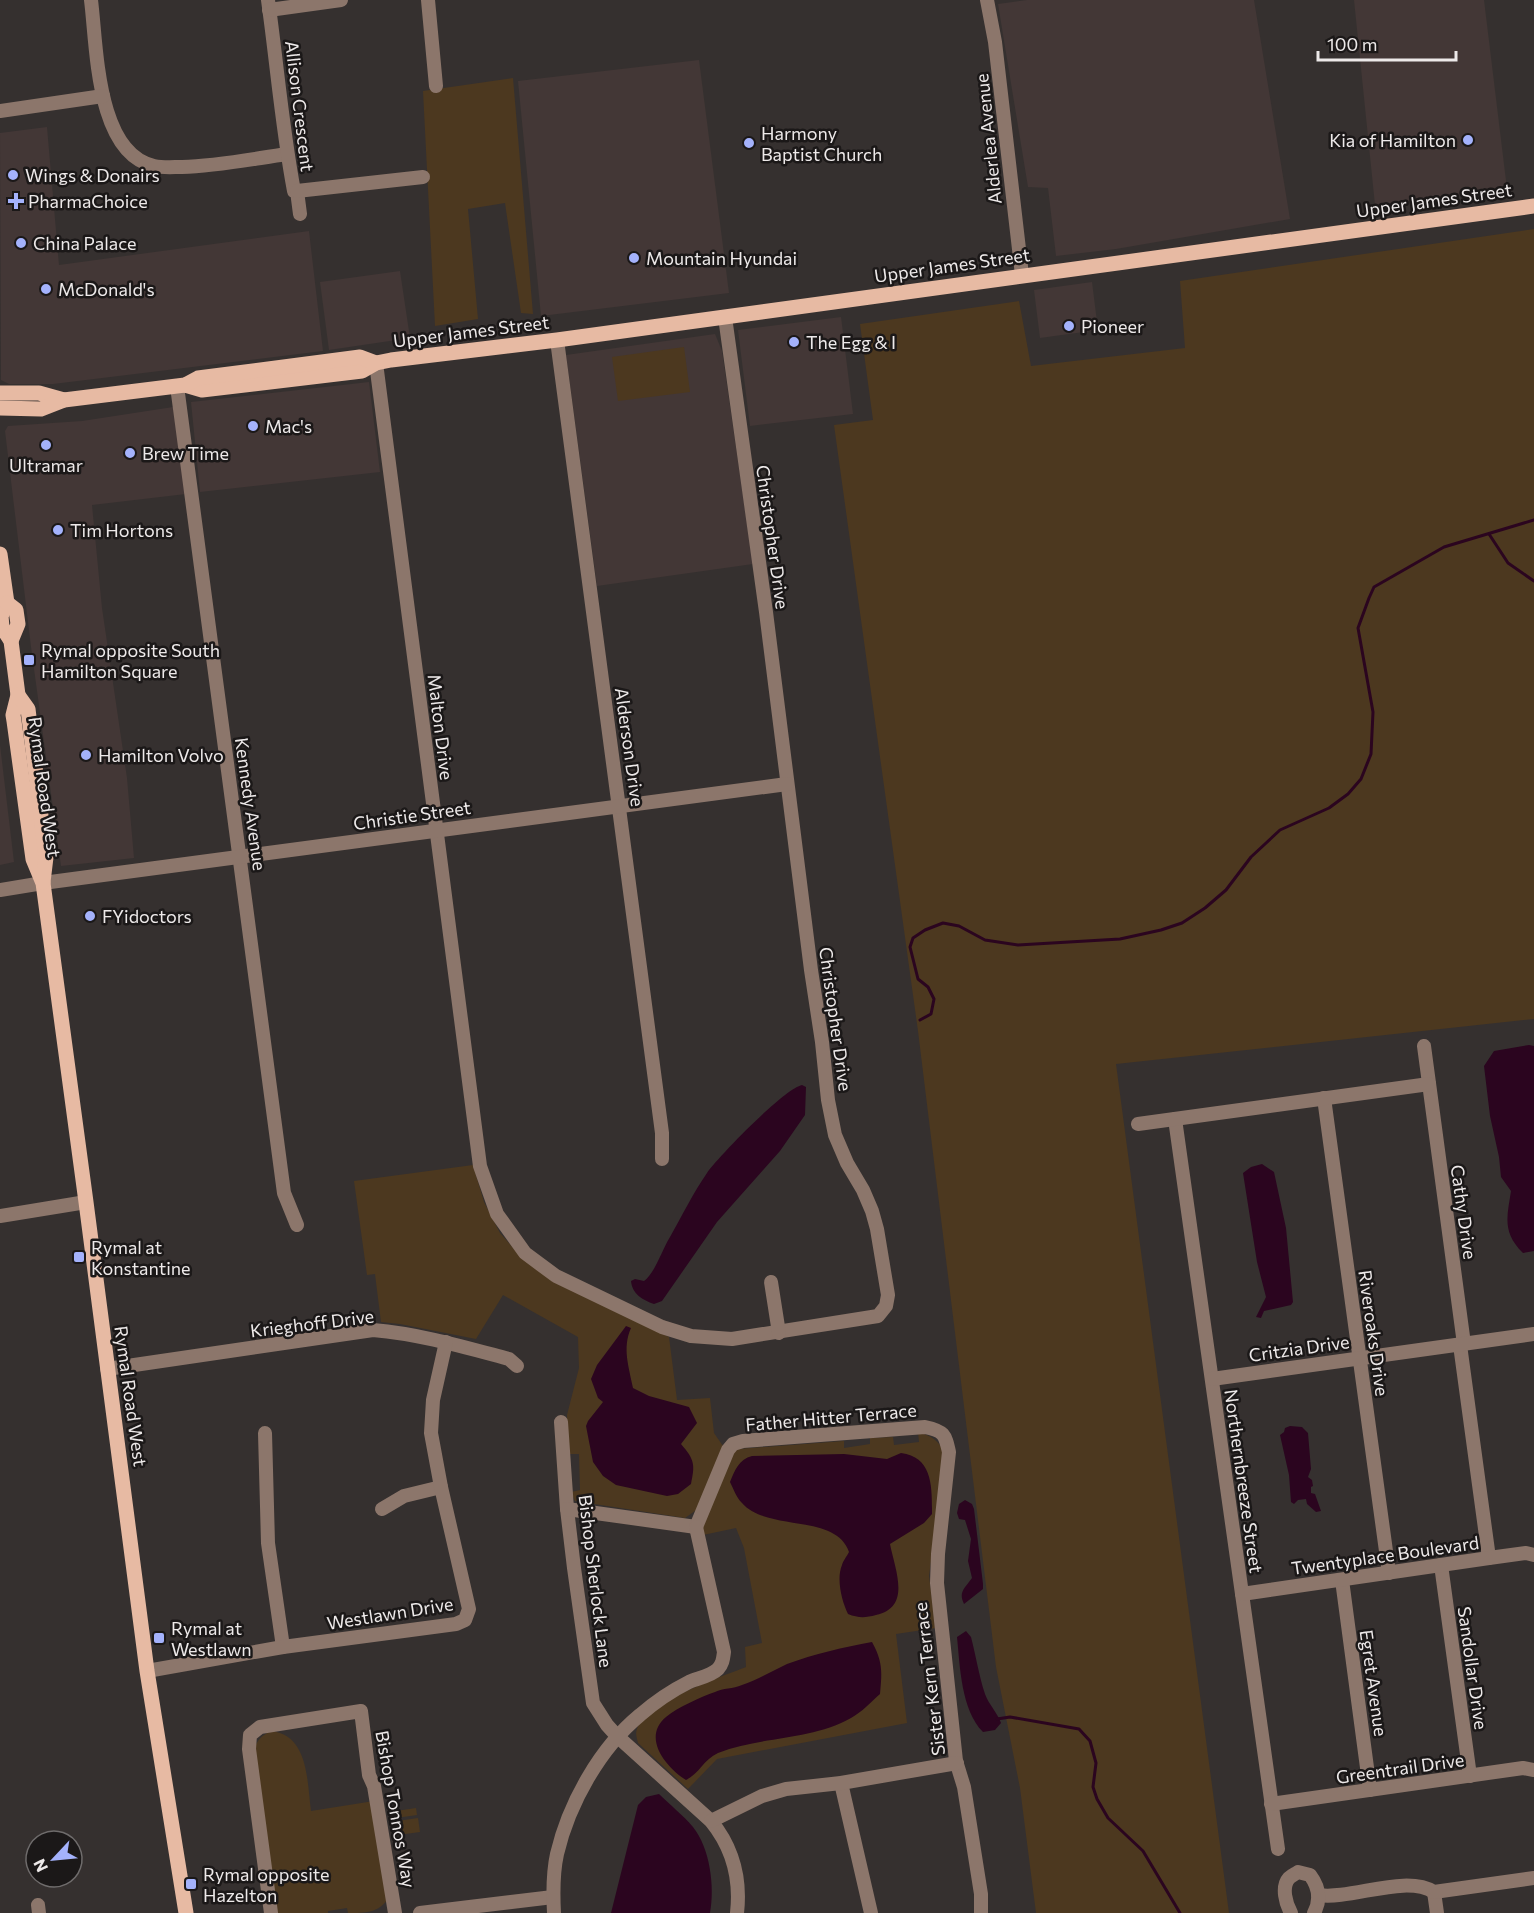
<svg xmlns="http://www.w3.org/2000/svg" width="1534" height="1913" viewBox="0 0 1534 1913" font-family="Commissioner,sans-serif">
<rect width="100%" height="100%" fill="#35302f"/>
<g fill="#433736">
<path d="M1027 0H1254L1290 219 1116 249 1056 256 1048 188 1028 187 998 4Z"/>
<path d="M1354 0H1484L1507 189 1375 205Z"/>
<path d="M699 60 729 293 541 316 518 81Z"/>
<path d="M47 127 59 265 309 231 323 351 53 384H9L1 380 0 133Z"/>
<path d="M400 271 410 338 329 350 320 282Z"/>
<path d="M1092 282 1098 330 1040 338 1034 290Z"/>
<path d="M841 317 853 414 750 426 738 330Z"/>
<path d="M715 334 722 351 753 564 597 586 566 355Z"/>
<path d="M369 382 380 472 200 492 191 402Z"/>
<path d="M173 407 186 494 92 505 102 608 127 778 134 858 61 866 31 647 5 431 8 426 82 421Z"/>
<path d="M0 745 14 862 0 865Z"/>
</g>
<g fill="#4c381f">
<path d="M513 78 533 314 521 313 505 203 468 209 478 319 435 326 423 91Z"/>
<path d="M1534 229V1019L1116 1064 1229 1913H1036L1020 1788 996 1667 918 1031 834 425 873 420 860 324 1019 301 1031 366 1185 348 1180 281Z"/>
<path d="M684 347 690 392 618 401 612 357Z"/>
<path d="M473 1165 484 1202 500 1233 524 1260 604 1306 669 1337 677 1400 710 1398 714 1433 723 1446 699 1508 685 1518 575 1501 571 1492 580 1490 579 1454H568L567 1415 579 1368 578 1337 503 1295 476 1339 400 1324 381 1322 375 1274 367 1275 354 1181Z"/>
<path d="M918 1432C932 1436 938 1440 945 1453L929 1576 936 1628 896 1634 907 1723 717 1759 688 1789 638 1743C637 1738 635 1734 637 1729 646 1702 721 1677 746 1667L745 1647 762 1643 744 1548 736 1528 703 1535 702 1526 728 1457 738 1449 844 1441V1448L870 1444V1438L893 1437 894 1445 919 1442Z"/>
<path d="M271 1731C309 1735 307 1782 311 1811L374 1801 388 1899C378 1913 366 1913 348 1913L347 1908 328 1911V1913H277L254 1750C257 1740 261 1736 271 1731Z"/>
<path d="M416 1808 417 1815 396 1818V1811Z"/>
<path d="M418 1818 420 1832 398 1835 397 1821Z"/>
</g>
<g fill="#2b051f">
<path d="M1529 1045 1534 1046V1251L1523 1253C1502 1232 1507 1217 1511 1191L1501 1177 1499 1157 1490 1116 1484 1066 1494 1051Z"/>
<path d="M802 1085 806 1087 805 1115 780 1151 717 1222 662 1301 654 1304C643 1300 632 1294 631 1281L635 1279 644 1281C655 1273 662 1250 670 1237 682 1216 693 1193 707 1173 719 1156 784 1089 802 1085Z"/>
<path d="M1262 1164 1274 1172 1286 1228 1293 1302 1291 1305 1264 1311 1261 1318 1256 1317 1266 1297 1257 1262 1243 1173 1251 1167Z"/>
<path d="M626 1326 631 1328C622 1348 629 1367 633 1388L649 1396 689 1407 697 1423 681 1444C695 1460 695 1465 691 1484L678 1494 667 1496 616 1485 603 1476 593 1462 586 1426 588 1421 603 1402 598 1398 591 1379 597 1365Z"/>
<path d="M1290 1426 1302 1427 1308 1433 1311 1469 1308 1477 1312 1480 1313 1486 1311 1487V1493L1315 1494 1321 1511 1316 1512 1307 1504 1306 1499 1298 1500 1294 1504 1291 1502 1289 1475 1280 1435 1284 1432 1285 1428Z"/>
<path d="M901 1453C933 1457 932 1487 932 1514L924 1523 890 1544C895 1570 912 1607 876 1615 865 1618 858 1618 848 1614 842 1602 836 1579 842 1565 843 1561 847 1556 849 1552 836 1513 767 1532 742 1503 736 1497 734 1490 730 1482 735 1470 739 1459 752 1456L844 1454 887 1459Z"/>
<path d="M965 1500 972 1504 974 1509 983 1584V1589L964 1604C958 1592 965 1588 972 1578L968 1561 971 1539 965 1520 959 1519 957 1513 959 1504Z"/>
<path d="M966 1631 971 1637C976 1656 979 1676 985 1694 989 1705 997 1712 1001 1723L995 1730 983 1732C961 1710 960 1666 957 1637Z"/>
<path d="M872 1642C883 1662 882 1672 880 1694 871 1702 862 1712 851 1718 810 1741 761 1736 718 1753 704 1759 699 1774 686 1780 667 1768 641 1738 666 1717 678 1707 701 1697 715 1692 723 1688 733 1689 742 1685 757 1680 772 1671 787 1664 814 1654 844 1647 872 1642Z"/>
<path d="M659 1794C670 1805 683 1815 693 1827 710 1848 715 1887 710 1913H611L638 1805 646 1797Z"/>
</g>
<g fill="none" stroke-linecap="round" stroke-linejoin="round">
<g stroke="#2b051f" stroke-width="3">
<path d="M1489 534 1508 563 1534 581"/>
<path d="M920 1020 931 1014 934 999 928 987 918 979 910 947 913 938 925 930 943 923 959 926 985 940 1018 945 1120 939 1161 930 1182 923 1205 908 1226 890 1251 857 1280 830 1329 808 1348 794 1361 779 1371 754 1373 712 1358 628 1369 598 1374 587 1444 547 1534 520"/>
<path d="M997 1719 1010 1717 1079 1729 1090 1741 1096 1763 1093 1787 1097 1799 1108 1818 1143 1851 1180 1913"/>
</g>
<g stroke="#8c766b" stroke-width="14">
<path d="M91 0C97 47 96 153 154 166 163 168 173 167 182 167 217 166 252 159 287 154"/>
<path d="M268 0C277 64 282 128 294 191H297L300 214"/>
<path d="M428 0 436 86"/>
<path d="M987 0 995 42 1022 275"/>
<path d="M269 10 341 0"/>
<path d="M0 111 103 96"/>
<path d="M297 191 423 177"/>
<path d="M557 340 662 1133V1159"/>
<path d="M376 363 480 1166 497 1214 525 1253 556 1276 662 1327 691 1336 732 1339 878 1316 886 1306 888 1295 877 1229 872 1211 863 1190 847 1163 835 1135 828 1100 822 1042 811 970 766 612 725 317"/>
<path d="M177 386 284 1193 297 1225"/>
<path d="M0 890 43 883 787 784"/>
<path d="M1424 1046 1464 1344"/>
<path d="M1324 1098 1389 1573"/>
<path d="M1175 1119 1278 1849"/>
<path d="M1138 1124 1429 1084"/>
<path d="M0 1216 86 1202"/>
<path d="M771 1282 779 1333"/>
<path d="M1460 1345 1489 1558"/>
<path d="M107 1369 373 1330C420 1334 464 1347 509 1359L517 1366"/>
<path d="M1212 1379 1534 1334"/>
<path d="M561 1422 567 1509 574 1568 593 1703 607 1725 617 1736 711 1821C733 1848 741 1878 737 1913"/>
<path d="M265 1433 268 1543 283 1647"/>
<path d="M382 1509 404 1496 441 1487"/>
<path d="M567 1509 696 1527"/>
<path d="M696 1527 728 1450 733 1444 743 1441 925 1427C944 1431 945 1434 949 1452L938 1554 937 1583 956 1761 964 1787 981 1894V1913"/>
<path d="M1441 1565 1470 1776"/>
<path d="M1342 1580 1370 1790"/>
<path d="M1242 1594 1489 1558 1526 1553 1534 1555"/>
<path d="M147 1671 283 1647 456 1624 465 1620 469 1609 441 1487 431 1433 433 1400 446 1342"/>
<path d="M841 1783 871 1913"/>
<path d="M1271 1804 1523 1768 1534 1770"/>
<path d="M711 1821 762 1796 786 1789 841 1783 957 1763"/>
<path d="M1434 1892 1437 1913"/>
<path d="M1318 1895C1352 1900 1405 1874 1434 1892L1534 1878"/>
<path d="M38 1905 39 1913"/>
<path d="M271 1913 249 1749 250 1735 260 1727 361 1711 369 1775 374 1786 395 1913"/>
<path d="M420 1913 553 1897"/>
<path d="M554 1913C553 1894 553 1872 557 1854 569 1803 600 1748 640 1715 655 1702 671 1691 689 1682 698 1678 711 1676 718 1669 723 1663 723 1659 724 1652L696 1527"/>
<path d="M1291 1913C1286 1904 1281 1887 1289 1878 1292 1875 1295 1874 1298 1872L1310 1875C1319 1887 1321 1900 1314 1913"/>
</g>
<g stroke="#e7baa3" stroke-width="15">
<path d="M185 385 202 390 362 371 376 363 391 360 557 340 1534 206"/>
<path d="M0 393H39L64 400"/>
<path d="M0 408 41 409 64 400 185 385 198 378 360 357 376 363"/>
<path d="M0 554 7 603 1 616 2 627 11 641 18 695 13 715 14 721 33 859 43 883 86 1202 147 1671 186 1913"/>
<path d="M7 603 16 610 18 624 11 641"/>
<path d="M18 695 28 709 46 857 43 882"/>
</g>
</g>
<g fill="#a4b2fc" stroke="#1b1818" stroke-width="2">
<circle cx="1468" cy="140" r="6"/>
<circle cx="749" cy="143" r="6"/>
<circle cx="13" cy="175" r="6"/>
<path d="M13 192h6v6h6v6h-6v6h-6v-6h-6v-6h6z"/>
<circle cx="21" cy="243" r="6"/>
<circle cx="634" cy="258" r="6"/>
<circle cx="46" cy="289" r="6"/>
<circle cx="1069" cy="326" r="6"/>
<circle cx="794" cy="342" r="6"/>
<circle cx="253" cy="426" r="6"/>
<circle cx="46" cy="445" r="6"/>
<circle cx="130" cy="453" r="6"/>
<circle cx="58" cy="530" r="6"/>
<rect x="23" y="654" width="12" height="12" rx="3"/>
<circle cx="86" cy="755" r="6"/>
<circle cx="90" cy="916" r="6"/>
<rect x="73" y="1251" width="12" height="12" rx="3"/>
<rect x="153" y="1632" width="12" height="12" rx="3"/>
<rect x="185" y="1878" width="12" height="12" rx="3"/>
</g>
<g text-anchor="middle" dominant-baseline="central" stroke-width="5" stroke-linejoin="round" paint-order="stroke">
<g font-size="18" fill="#ede9e9" stroke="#1b1818">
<text transform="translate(300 106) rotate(83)">Allison Crescent</text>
<text transform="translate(988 139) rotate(-96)">Alderlea Avenue</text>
<text transform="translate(1434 200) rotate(-8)">Upper James Street</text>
<text transform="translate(952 265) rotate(-8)">Upper James Street</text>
<text transform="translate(471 331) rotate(-7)">Upper James Street</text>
<text transform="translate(773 537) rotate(82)">Christopher Drive</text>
<text transform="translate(441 727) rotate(83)">Malton Drive</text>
<text transform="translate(630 747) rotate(82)">Alderson Drive</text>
<text transform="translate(45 787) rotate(82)">Rymal Road West</text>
<text transform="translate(251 804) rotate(82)">Kennedy Avenue</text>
<text transform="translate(412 815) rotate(-8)">Christie Street</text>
<text transform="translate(836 1019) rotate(82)">Christopher Drive</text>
<text transform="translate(1464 1212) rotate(82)">Cathy Drive</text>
<text transform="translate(312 1323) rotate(-7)">Krieghoff Drive</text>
<text transform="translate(1374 1333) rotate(82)">Riveroaks Drive</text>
<text transform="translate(1299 1348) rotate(-8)">Critzia Drive</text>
<text transform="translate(131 1396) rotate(82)">Rymal Road West</text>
<text transform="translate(831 1417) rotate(-5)">Father Hitter Terrace</text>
<text transform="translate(1244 1481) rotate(82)">Northernbreeze Street</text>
<text transform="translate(1385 1555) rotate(-8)">Twentyplace Boulevard</text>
<text transform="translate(596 1581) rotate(83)">Bishop Sherlock Lane</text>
<text transform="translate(390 1613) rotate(-9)">Westlawn Drive</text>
<text transform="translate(1473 1668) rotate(82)">Sandollar Drive</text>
<text transform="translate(929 1679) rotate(-97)">Sister Kern Terrace</text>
<text transform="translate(1374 1683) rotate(82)">Egret Avenue</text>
<text transform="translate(1400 1768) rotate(-8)">Greentrail Drive</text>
<text transform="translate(396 1809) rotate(80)">Bishop Tonnos Way</text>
</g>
<g font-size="18" fill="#ede9e9" stroke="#1b1818" text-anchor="start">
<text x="761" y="133">Harmony<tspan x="761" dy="21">Baptist Church</tspan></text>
<text x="1456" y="140" text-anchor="end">Kia of Hamilton</text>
<text x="25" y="175">Wings &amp; Donairs</text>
<text x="28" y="201">PharmaChoice</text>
<text x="33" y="243">China Palace</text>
<text x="646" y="258">Mountain Hyundai</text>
<text x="58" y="289">McDonald's</text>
<text x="1081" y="326">Pioneer</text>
<text x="806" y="342">The Egg &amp; I</text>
<text x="265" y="426">Mac's</text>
<text x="142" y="453">Brew Time</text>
<text x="46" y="465" text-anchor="middle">Ultramar</text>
<text x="70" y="530">Tim Hortons</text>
<text x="41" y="650">Rymal opposite South<tspan x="41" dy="21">Hamilton Square</tspan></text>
<text x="98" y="755">Hamilton Volvo</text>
<text x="102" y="916">FYidoctors</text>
<text x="91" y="1247">Rymal at<tspan x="91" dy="21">Konstantine</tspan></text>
<text x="171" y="1628">Rymal at<tspan x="171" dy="21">Westlawn</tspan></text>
<text x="203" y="1874">Rymal opposite<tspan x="203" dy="21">Hazelton</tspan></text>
</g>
</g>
<g transform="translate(54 1859) rotate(244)"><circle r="28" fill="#1b1818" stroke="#6f6c6c" stroke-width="1.5"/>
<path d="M0-4.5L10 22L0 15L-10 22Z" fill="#a4b2fc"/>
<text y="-9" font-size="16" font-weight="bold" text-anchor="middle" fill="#ede9e9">N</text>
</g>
<path d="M1318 51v9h138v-9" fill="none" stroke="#ede9e9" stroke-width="3"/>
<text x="1327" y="51" font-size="18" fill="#ede9e9" stroke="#1b1818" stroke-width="4.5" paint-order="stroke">100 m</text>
</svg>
